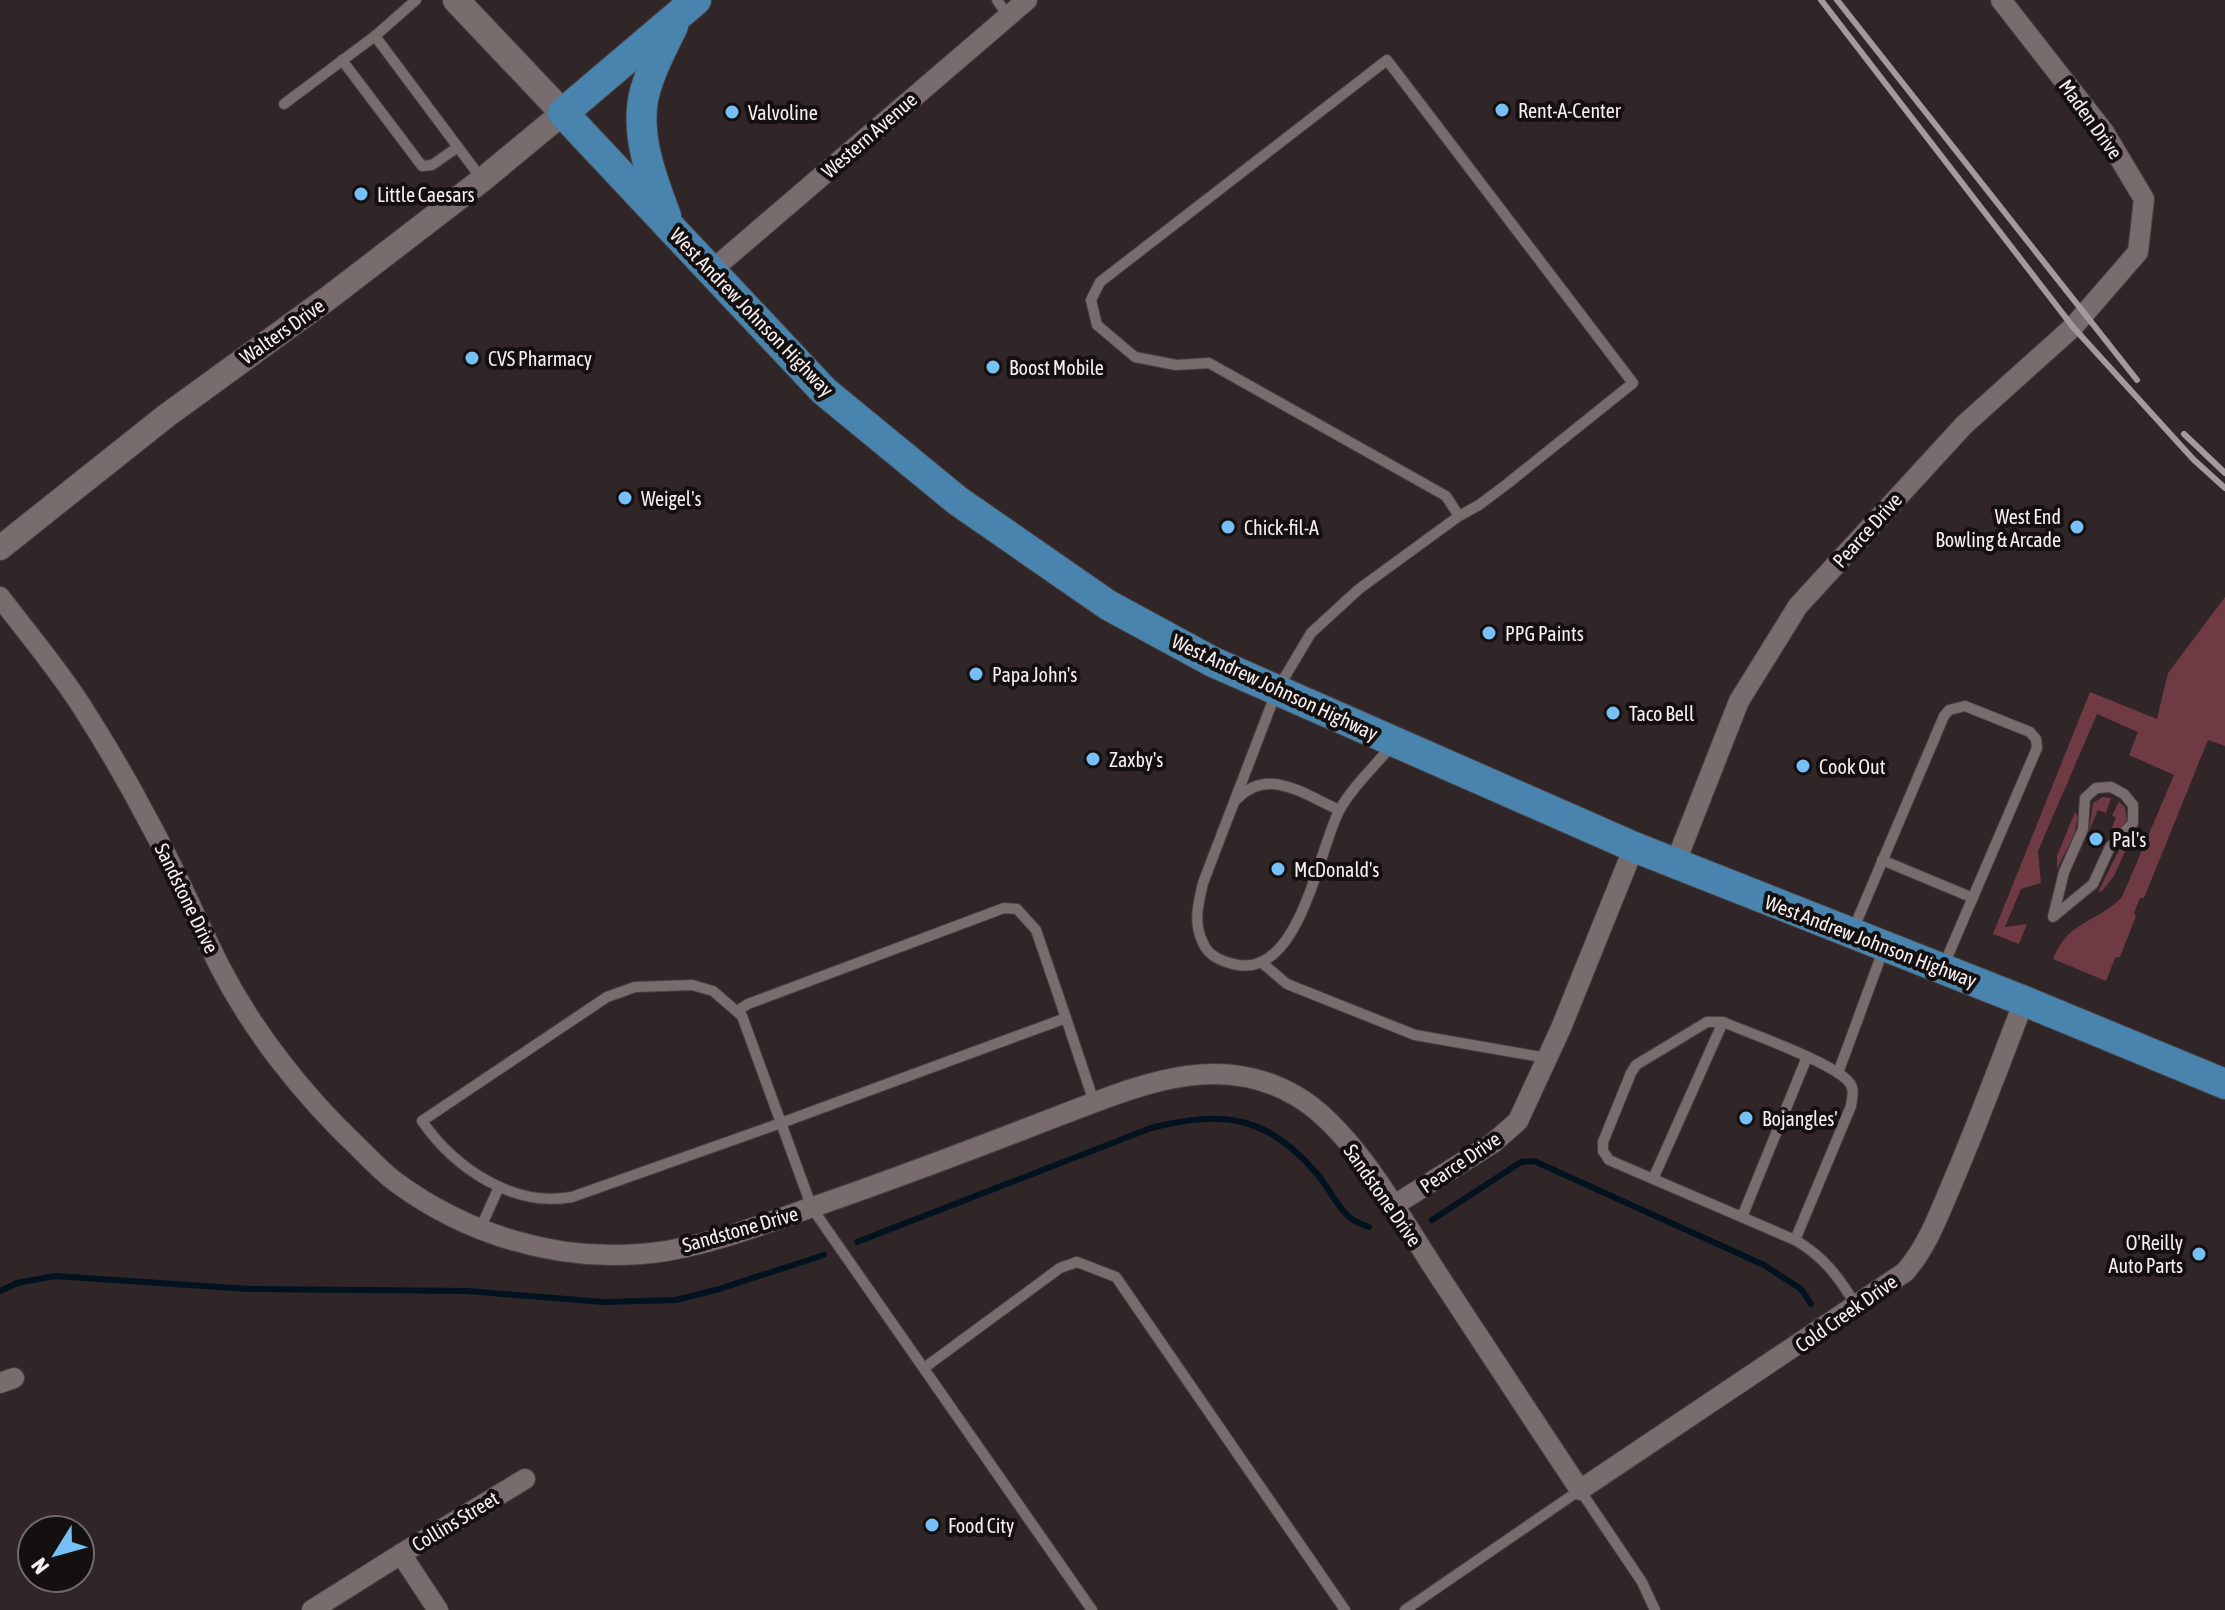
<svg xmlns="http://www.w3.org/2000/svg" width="2225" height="1610" viewBox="0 0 2225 1610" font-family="'Asap Condensed',sans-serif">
<rect width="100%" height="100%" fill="#302527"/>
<g fill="#703a45">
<path d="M2225 597V746L2208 740 2144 898H2140L2134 913 2136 916 2120 957 2115 958 2106 981 2053 959C2069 919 2096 924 2122 897L2174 775 2129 755 2138 732 2097 714 2038 851 2041 883 2021 889 2005 927 2027 924 2019 944 1993 934 2090 692 2157 719 2168 673Z"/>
<path d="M2103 797 2111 798 2106 813 2098 810 2089 831 2093 803Z"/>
<path d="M2119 802 2125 807 2127 822 2114 836 2110 832 2116 818 2112 815Z"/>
<path d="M2075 812 2078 817 2074 835 2057 869V856Z"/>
<path d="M2129 837 2131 838 2114 876 2102 891 2098 892 2119 850Z"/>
</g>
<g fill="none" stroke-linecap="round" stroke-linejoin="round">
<g stroke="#02121e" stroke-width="6">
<path d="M1432 1220 1521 1162 1534 1161 1764 1265 1801 1289 1811 1304"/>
<path d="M857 1242 1151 1128C1223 1110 1268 1115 1318 1175 1329 1188 1338 1209 1352 1219 1357 1223 1364 1225 1369 1227"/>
<path d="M0 1291 17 1283 55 1276 249 1289 468 1291 603 1302 676 1300 719 1289 824 1255"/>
</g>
<g stroke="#494041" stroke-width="12">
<g id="service">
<path d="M997 0 1008 16"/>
<path d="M375 36 416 0"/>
<path d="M342 60 422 166 432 165 458 147"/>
<path d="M284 104 375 36 481 178"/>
<path d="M1393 744C1376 765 1352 787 1339 811 1318 852 1300 975 1238 965 1223 962 1209 957 1203 943 1193 922 1198 905 1203 883L1277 690 1311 633 1359 589 1459 516 1479 505 1507 484 1633 383 1387 60 1100 282 1091 300 1097 325 1135 357 1176 365 1209 363 1446 496 1459 516"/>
<path d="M2111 787 2124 794 2133 805V823L2110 847 2093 884 2053 917 2064 872 2083 829 2085 798 2096 788Z"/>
<path d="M1237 799C1268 766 1305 795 1339 810"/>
<path d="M1882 860 1973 898"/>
<path d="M1853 930 1944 716 1949 710 1965 706 2030 732 2036 739 2037 748 1943 967"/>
<path d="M1261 962 1287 984 1415 1035 1547 1058"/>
<path d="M737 1011 748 1004 1004 908 1017 909 1036 930 1066 1018"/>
<path d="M1838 1073 1884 948"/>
<path d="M1653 1179 1723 1022"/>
<path d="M1742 1217 1807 1057"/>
<path d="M480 1229 499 1187"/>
<path d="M1795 1240 1851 1106C1852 1097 1855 1089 1849 1082 1834 1063 1749 1033 1723 1022H1707L1636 1065 1631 1073 1603 1142V1151L1609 1160 1795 1240C1823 1256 1840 1278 1856 1306"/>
<path d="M924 1368 1060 1268 1077 1262 1116 1277 1345 1610"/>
<path d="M1092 1610 812 1208 742 1016 713 991 692 985 635 987 607 997 422 1121C454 1167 512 1208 572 1197L781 1123 1066 1018 1094 1102"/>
<path d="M1405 1610 1580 1490 1642 1582 1655 1610"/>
</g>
</g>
<g stroke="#494041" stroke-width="22">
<g id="minor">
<path d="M711 271 1027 0"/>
<path d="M0 597C28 634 59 670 84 710 107 746 129 784 149 822 175 869 196 919 220 967 254 1033 304 1096 358 1147 370 1159 383 1173 397 1183 467 1234 554 1261 641 1254 695 1250 756 1227 807 1209 892 1180 976 1148 1061 1115 1138 1086 1219 1049 1298 1097 1354 1131 1401 1218 1437 1273 1485 1346 1532 1418 1580 1490L1905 1272C1928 1246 1940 1211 1954 1179 1979 1120 2001 1061 2024 1001"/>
<path d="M1675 864 1739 701 1798 606 1964 425 2073 327 2138 252 2144 199 2104 132 2001 0"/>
<path d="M1393 1206 1493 1143 1518 1121 1561 1028 1634 847"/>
<path d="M0 1383 14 1378"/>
<path d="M312 1610 401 1554"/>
<path d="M438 1610 401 1554 525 1479"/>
</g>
</g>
<g stroke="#494041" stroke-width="26">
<path id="tertiary" d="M0 548 166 416 331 296 482 180 563 113"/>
</g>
<g stroke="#494041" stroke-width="28">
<path id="secondary" d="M456 0 563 113"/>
</g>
<g stroke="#494041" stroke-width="32">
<g id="primary">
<path d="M696 0 563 113 824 391 958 501 1108 605 1213 662 1634 847 2024 1001 2225 1084"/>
<path d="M666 216C652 179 635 135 644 95 650 71 662 48 673 26"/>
</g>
</g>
<use href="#service" stroke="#796c6d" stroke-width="10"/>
<use href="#minor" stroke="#796c6d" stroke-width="20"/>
<use href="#tertiary" stroke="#796c6d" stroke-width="24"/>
<use href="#secondary" stroke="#796c6d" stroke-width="26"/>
<use href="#primary" stroke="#4884ae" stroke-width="30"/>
<g stroke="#a49a9c" stroke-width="6">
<path d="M1821 0 2073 327 2193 459 2225 488"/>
<path d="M1837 0 2137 380"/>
<path d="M2184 434 2225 473"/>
</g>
</g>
<g fill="#76c0f7" stroke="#151010" stroke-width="3">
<circle cx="1502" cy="110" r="8"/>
<circle cx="732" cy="112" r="8"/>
<circle cx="361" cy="194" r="8"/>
<circle cx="472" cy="358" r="8"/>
<circle cx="993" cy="367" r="8"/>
<circle cx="625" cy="498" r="8"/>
<circle cx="1228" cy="527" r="8"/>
<circle cx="2077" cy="527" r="8"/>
<circle cx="1489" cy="633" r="8"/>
<circle cx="976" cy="674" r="8"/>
<circle cx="1613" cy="713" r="8"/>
<circle cx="1093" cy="759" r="8"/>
<circle cx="1803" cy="766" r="8"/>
<circle cx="2096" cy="839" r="8"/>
<circle cx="1278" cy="869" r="8"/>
<circle cx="1746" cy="1118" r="8"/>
<circle cx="2199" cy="1254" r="8"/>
<circle cx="932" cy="1525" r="8"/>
</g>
<g text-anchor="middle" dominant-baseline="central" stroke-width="8" stroke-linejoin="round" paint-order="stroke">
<g font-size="20" fill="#f7eff0" stroke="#151010" text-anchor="start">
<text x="1518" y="110">Rent-A-Center</text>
<text x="748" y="112">Valvoline</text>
<text x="377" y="194">Little Caesars</text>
<text x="488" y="358">CVS Pharmacy</text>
<text x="1009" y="367">Boost Mobile</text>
<text x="641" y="498">Weigel's</text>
<text x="2061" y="516" text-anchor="end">West End<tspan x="2061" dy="23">Bowling &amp; Arcade</tspan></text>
<text x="1244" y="527">Chick-fil-A</text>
<text x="1505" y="633">PPG Paints</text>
<text x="992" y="674">Papa John's</text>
<text x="1629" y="713">Taco Bell</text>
<text x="1109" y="759">Zaxby's</text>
<text x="1819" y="766">Cook Out</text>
<text x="2112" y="839">Pal's</text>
<text x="1294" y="869">McDonald's</text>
<text x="1762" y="1118">Bojangles'</text>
<text x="2183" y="1242" text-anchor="end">O'Reilly<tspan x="2183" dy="23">Auto Parts</tspan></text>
<text x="948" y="1525">Food City</text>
</g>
<g font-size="20" fill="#f7eff0" stroke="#151010">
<text transform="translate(2091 119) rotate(54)">Maden Drive</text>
<text transform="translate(869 135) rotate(-41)">Western Avenue</text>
<text transform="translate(752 312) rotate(46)">West Andrew Johnson Highway</text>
<text transform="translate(282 331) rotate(-35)">Walters Drive</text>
<text transform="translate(1867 530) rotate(-48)">Pearce Drive</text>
<text transform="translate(1275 687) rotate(25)">West Andrew Johnson Highway</text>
<text transform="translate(187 898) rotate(64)">Sandstone Drive</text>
<text transform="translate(1871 941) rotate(21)">West Andrew Johnson Highway</text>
<text transform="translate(1460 1162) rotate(-34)">Pearce Drive</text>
<text transform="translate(1383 1195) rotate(55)">Sandstone Drive</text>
<text transform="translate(740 1229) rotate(-16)">Sandstone Drive</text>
<text transform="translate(1846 1313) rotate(-35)">Cold Creek Drive</text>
<text transform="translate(455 1521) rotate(-31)">Collins Street</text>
</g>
</g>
<g transform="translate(56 1554) rotate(233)"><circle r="38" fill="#151010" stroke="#6f696a" stroke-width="2"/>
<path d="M0-6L14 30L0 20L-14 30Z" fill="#76c0f7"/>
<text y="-12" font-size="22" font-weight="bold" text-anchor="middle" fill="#f7eff0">N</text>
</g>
</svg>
